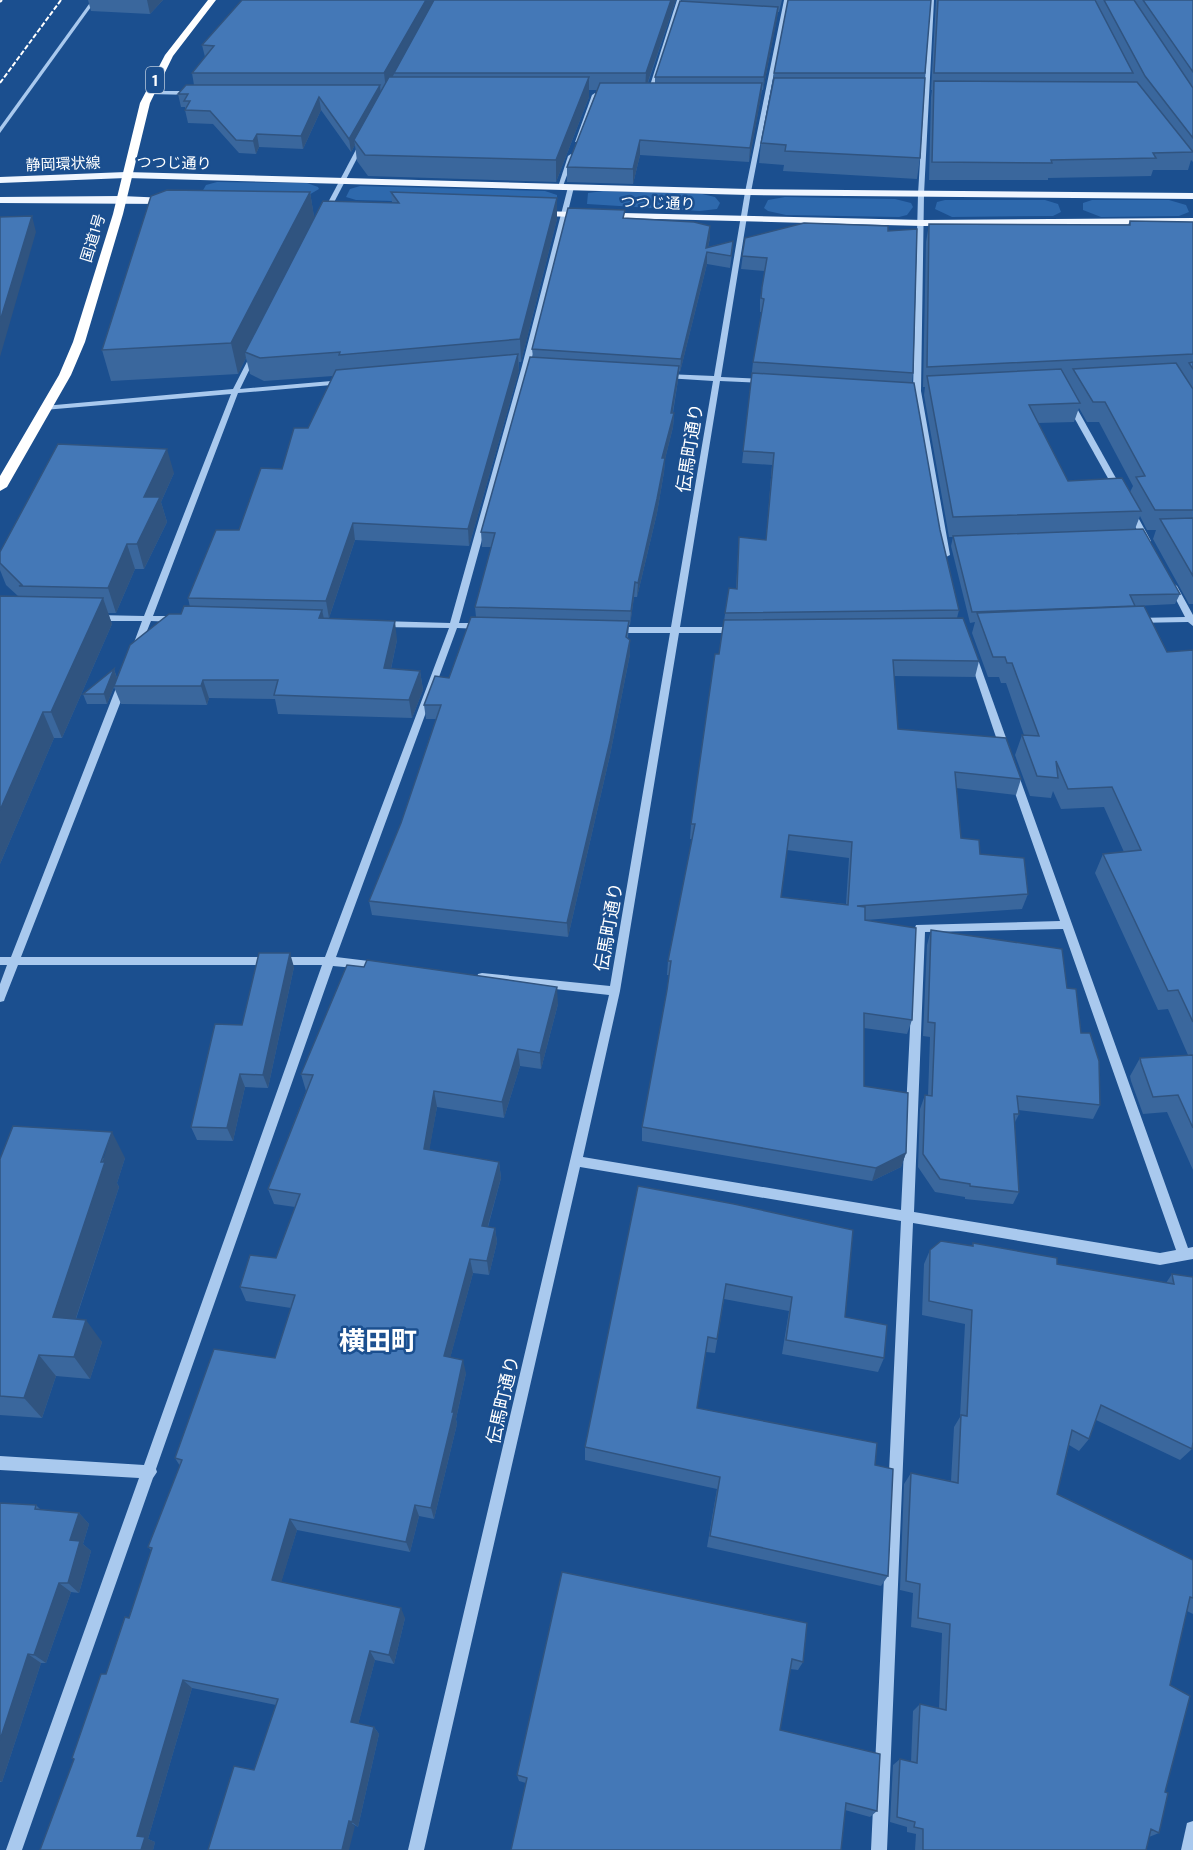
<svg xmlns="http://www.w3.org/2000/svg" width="1193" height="1850" viewBox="0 0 1193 1850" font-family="'DM Sans','Noto Sans JP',sans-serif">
<rect width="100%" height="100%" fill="#1b4f8f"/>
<g fill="#2e69ad">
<path d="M217 182 307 183 318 187 319 189 307 196 202 192 206 185Z"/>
<path d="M360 186 545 191 557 195V200L542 205 356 200 346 197 350 189Z"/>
<path d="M603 191 702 194 715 197 720 203 717 209 700 211 587 204 588 193Z"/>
<path d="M785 197 895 199 911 203 913 207 907 215 899 217 786 215 768 211 764 208 768 200Z"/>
<path d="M945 200H1045L1058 204 1061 212 1053 216 952 217 935 209 937 202Z"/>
<path d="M1092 200H1169L1186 205 1189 212 1179 216 1101 217 1083 210V203Z"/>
</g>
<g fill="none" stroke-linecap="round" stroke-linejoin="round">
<g fill="#a9c9ee" fill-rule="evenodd">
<path d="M92 0H96L0 133V127Z"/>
<path d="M677 0H681L652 94 647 95Z"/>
<path d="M784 0H788L751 192 721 377 764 379 768 381 764 383 720 381 680 627H737L741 630 737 633H679L620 991 583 1157 901 1210 915 928 916 925 1060 921 1009 776 1014 773 1019 776 1188 1248 1193 1247V1259L1160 1265 913 1223 887 1850H871L901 1221 580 1167 424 1850H408L609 995 482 981 478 980 477 977 478 974 482 973 610 986 670 633H615L611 630 615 627H671L713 381 666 378 662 376 666 374 714 376 745 192ZM1063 929 1176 1250 1160 1253 914 1212 925 932Z"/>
<path d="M930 0H934L924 194 921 391 950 555 946 557 942 555 913 391 918 194Z"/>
<path d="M149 91H194L197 93 194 95 147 94Z"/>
<path d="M595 93 598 95 580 141 575 142 592 95Z"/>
<path d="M360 142 365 143 329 212 324 213 323 212Z"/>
<path d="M571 154 574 156 563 186 558 187 568 156Z"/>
<path d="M571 185 574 187 530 366 459 623H482L486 626 482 629 457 628 336 957 377 962 381 963 382 966 381 969 377 970 333 966 156 1469 157 1472 153 1478 22 1850H6L139 1478 0 1470V1456L144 1465 322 965H18L5 998 4 1001 0 1002V984L7 965H0V957H11L118 683 123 680 128 683 21 957H325L449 628 381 627 377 624 381 621 450 623 522 366 568 187Z"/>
<path d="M254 352 257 354 240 389 343 380 347 382 343 384 238 393 153 616H176L180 619 176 622 151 621 140 648 136 651 133 650 132 648 142 621H96L92 618 96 615 144 616 231 394 44 410 40 408 44 406 233 389 251 354Z"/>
<path d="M1067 401 1074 403 1122 489 1121 491H1118L1114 489 1066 403Z"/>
<path d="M1127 508H1133L1134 510 1151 541 1150 543H1144L1143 541 1126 510Z"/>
<path d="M1173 583 1177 586 1193 615V626L1188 622 1133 623 1132 621 1136 618 1185 617 1169 586Z"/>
<path d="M972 651 976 654 1010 749 1008 751 1005 752 1000 749 968 654Z"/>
<path d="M1193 1821V1850H1181L1187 1823Z"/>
</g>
<g fill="#f0f6ff" fill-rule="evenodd">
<path d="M126 172 748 189 1193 193V199L748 195 126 178 0 183V177Z"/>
<path d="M121 196 167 198 171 201 167 204 0 203V197Z"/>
<path d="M536 211 922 220 1193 218V224L922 226 539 216 535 213Z"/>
</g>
<path fill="#fff" fill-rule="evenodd" d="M208 0H216L173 56 150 103 123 214 85 342 71 375 7 487 0 491V476L59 375 73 342 113 214 140 103 165 55Z"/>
<g stroke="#fff" stroke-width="2" stroke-dasharray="5 2" stroke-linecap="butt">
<path d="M0 2 2 0"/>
<path d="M0 83 61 0"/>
</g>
</g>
<g fill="#3a679d" fill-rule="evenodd">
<path d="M88 0H163L150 14 91 11Z"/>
<path d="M676 0 648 83H655V77L682 0H782L779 12H778L763 90H762L749 162 640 155 633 184 567 182V167L597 90H589V97L556 182 368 176 357 161 355 145 351 152 321 110 303 149 259 147 256 154 239 153 213 124 188 123 185 110V107H181L178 94 194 85 192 73 205 57 202 45Z"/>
<path d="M936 0H1193V162L1191 160 1188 170H1153L1151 176 1048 178V180H929L931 97 932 90H931Z"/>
<path d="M774 73H925L920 158 917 179 783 171 784 165 759 163 761 143Z"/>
<path d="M310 192 314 217 392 203 391 192 557 219 521 362H519V371L469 546 355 540 329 618 397 640 391 669 420 671 423 690 412 718 278 714 275 699 209 698 207 705 121 704 114 687 107 704H87L83 694 114 669 117 678 181 614 190 607 188 598 239 530 282 469 308 428 333 376 264 381 250 374 246 358 238 374 111 381 102 350Z"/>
<path d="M624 218 710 238 708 247 733 241 732 253 730 268 707 264 680 372 679 371 678 380 673 413H674L673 427 665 459 664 472 657 513 637 597H634L630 625H629L628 638 630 640V654L610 755 568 937 372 915 369 901 401 823 436 719H426L424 705 449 678 476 617 475 607 492 547H482L481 532 533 357 532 349Z"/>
<path d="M1130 221 1193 222V604H1189L1153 539 1156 530H1147L1140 516 1135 529 1180 594 1175 604 1135 606 1167 652 1193 650V1170L1167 1112 1143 1114 1131 1081 1130 1076 1140 1058 1188 1055 1168 1009 1158 1010 1095 873 1103 854 1124 852 1104 807 1061 809 1053 791 1051 798 1030 796 1015 755 1022 735H1024L1006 683H1001L999 677H988L972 633 975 622 970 623 951 546 953 537H949L924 395 925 387H923L926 242 929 224 1128 225ZM1079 408 1087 422H1099L1133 486 1130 492 1068 481 1038 423 1074 422Z"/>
<path d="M745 238 913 373 912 383 940 530 959 610 957 618 979 661 975 677 894 676 898 729 1021 779 1016 795 956 788 961 838 1028 894 1022 909 865 920 912 1020 907 1034 864 1028V1086L906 1153 901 1167 872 1181 642 1141V1127L667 990 669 975H667L668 961 692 839H690L691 824 719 654 729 588 736 589 739 537 766 540 772 465 742 463 753 362 762 312H760V300L762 287 765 271 741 269ZM787 850 849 858 846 904 781 897Z"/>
<path d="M174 473 161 502 167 522 144 569H135L116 613H108L112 624 62 738H54L0 864 18 596 6 585 0 570V552Z"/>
<path d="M931 930 1067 988 1100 1105 1093 1119 1018 1110 1019 1114 1014 1124 1019 1192 1013 1204 965 1199V1197L935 1192 918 1167 920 1109 925 1095 928 1096 930 1037 923 1036 927 945Z"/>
<path d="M294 967 268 1088 245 1087 233 1141 197 1140 191 1127 242 1025Z"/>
<path d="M558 1004 541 1069 520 1066 504 1118 437 1107 429 1150 499 1162 501 1178 488 1227 495 1228 497 1242 489 1275 473 1273 450 1358 466 1373 456 1419 457 1424 434 1519 419 1516 410 1552 297 1530 281 1582 405 1618 394 1664 375 1660 358 1724 374 1727 379 1734 358 1827 254 1770 276 1705 192 1688 148 1839 155 1842 153 1850 74 1759 72 1758 129 1618 151 1550 148 1547 180 1466 175 1458 275 1358 291 1308 246 1301 240 1287 276 1258 295 1207 274 1204 268 1189 306 1091 301 1074Z"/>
<path d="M125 1158 117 1183 119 1187 76 1319 102 1342 90 1379 56 1376 42 1418 0 1415V1159Z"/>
<path d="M638 1186 845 1317 884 1358 878 1372 782 1354 789 1311 724 1299 715 1353 706 1352 697 1408 875 1465 888 1576 881 1586 707 1547 717 1489 585 1460V1447Z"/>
<path d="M973 1243 1057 1264 1166 1283 1172 1274 1192 1449 1180 1460 1096 1420 1089 1439 1079 1451 1069 1445 1057 1494 1193 1560V1614L1187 1611 1170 1685 1165 1792 1159 1833 1149 1837 1146 1850H915L916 1834 907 1832V1827L890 1822 893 1765 900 1759 911 1762 913 1711 920 1704 939 1708 942 1633 911 1627 913 1593 900 1590 904 1484 911 1473 951 1481 954 1427 960 1417 965 1324 922 1315 924 1264 930 1250 972 1246Z"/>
<path d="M0 1503 36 1505 41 1510 79 1513 89 1524 83 1544 91 1551 79 1593 71 1592 46 1663H41L2 1782H0Z"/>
<path d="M562 1572 803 1662 798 1670 790 1669 780 1730 877 1811 870 1817 845 1810 526 1783 519 1781 517 1775Z"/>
</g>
<g fill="#305480">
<path d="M147 0H163L150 14Z"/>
<path d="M426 0H436L394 73V74L386 90 384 73Z"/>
<path d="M671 0H676L645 90 646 73Z"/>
<path d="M778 7 777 19 763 90 764 77Z"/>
<path d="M589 77V97L556 182V160Z"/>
<path d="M762 83 761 97 749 162 750 148Z"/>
<path d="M380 85 381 97 354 140 355 145 351 152 349 139Z"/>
<path d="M319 97 321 110 303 149 301 136Z"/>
<path d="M257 134 259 147 256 154 253 141Z"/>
<path d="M640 140V155L633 184V169Z"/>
<path d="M310 192 315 222 245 352 246 358 238 374 231 343Z"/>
<path d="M557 198V219L521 362 520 339Z"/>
<path d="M32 216 36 232 0 357V321Z"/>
<path d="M710 226V238L706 256 707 252V264L680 372 681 359Z"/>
<path d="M518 354 519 371 469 546 468 529Z"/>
<path d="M679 366 678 380 671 422 674 413 673 427 665 459 664 472 657 513 637 597 638 583 671 413Z"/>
<path d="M167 449 174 473 161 502 167 522 144 569 137 544 144 497Z"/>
<path d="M353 523 355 540 329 618 326 601Z"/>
<path d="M127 544 135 569 116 613 108 588Z"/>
<path d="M635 582 634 597 630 625 631 611Z"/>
<path d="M103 598 112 624 62 738 51 712Z"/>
<path d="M322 610 326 628 319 618Z"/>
<path d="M395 621 397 640 387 687 384 668Z"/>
<path d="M630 640V654L610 755 568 937 567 923Z"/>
<path d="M114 669 117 679 107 704 104 694Z"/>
<path d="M420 671 423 690 412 718 409 700Z"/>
<path d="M203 680 209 698 207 705 201 686Z"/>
<path d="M43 712 54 738 0 864V810Z"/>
<path d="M290 953 294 967 268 1088 263 1075Z"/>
<path d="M557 987 558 1004 541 1069 540 1053Z"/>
<path d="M518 1049 520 1066 504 1118 502 1102Z"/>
<path d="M240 1074 245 1087 233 1141 227 1128Z"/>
<path d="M434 1091 437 1107 427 1164 424 1149Z"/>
<path d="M112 1132 125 1158 117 1183 119 1187 69 1339 53 1317Z"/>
<path d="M906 1153 901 1167 872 1181 876 1168Z"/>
<path d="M499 1162 501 1178 484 1240 482 1226Z"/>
<path d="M495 1228 497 1242 489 1275 487 1261Z"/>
<path d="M470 1259 473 1273 447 1370 444 1356Z"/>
<path d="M86 1320 102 1342 90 1379 74 1357Z"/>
<path d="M39 1355 56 1376 42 1418 24 1398Z"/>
<path d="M463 1360 466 1373 456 1419 457 1424 434 1519 431 1508Z"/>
<path d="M415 1505 419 1516 410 1552 406 1542Z"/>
<path d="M79 1513 89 1524 83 1544 91 1551 79 1593 68 1583 70 1540Z"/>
<path d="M290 1519 297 1530 279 1590 272 1580Z"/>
<path d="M59 1583 71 1592 46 1663 34 1655Z"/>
<path d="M401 1608 405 1618 394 1664 389 1655Z"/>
<path d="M370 1651 375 1660 357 1729 351 1722Z"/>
<path d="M28 1654 41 1663 2 1782 0 1781V1740Z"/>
<path d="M183 1680 192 1688 148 1839 155 1842 153 1850H141L137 1836Z"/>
<path d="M374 1727 379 1734 358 1827 352 1822Z"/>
<path d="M349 1821 355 1826 349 1850H342Z"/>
</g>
<g fill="#4478b7" stroke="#305480" stroke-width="1.5" fill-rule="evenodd">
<path d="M242 0H426L384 73H192L214 46 202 45Z"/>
<path d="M434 0H671L646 73H394Z"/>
<path d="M788 0H931L925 73H774Z"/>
<path d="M938 0H1095L1133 73H934Z"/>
<path d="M1104 0H1134L1193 88V138L1145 76Z"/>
<path d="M1143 0H1193V72Z"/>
<path d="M680 1 778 7 764 77H655Z"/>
<path d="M389 77H589L556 160 365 155 354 140Z"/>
<path d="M774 78H925L920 158 785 151 786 145 761 143Z"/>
<path d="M934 81 1137 82 1193 152 1153 153 1156 158 1051 160 1052 163 932 162Z"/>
<path d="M600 83H762L750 148 640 140 633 169 567 167Z"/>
<path d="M186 85H380L349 139 319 97 301 136 257 134 253 141 236 140 210 111 185 110 190 101H184L188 94H178Z"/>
<path d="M167 190 310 192 231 343 102 350 151 196Z"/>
<path d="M391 192 557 198 520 339 339 355 340 352 260 358 245 352 323 201 399 203Z"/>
<path d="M568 208 625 210 623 218 694 222 710 226 706 248 733 241 731 256 707 252 681 359 532 349Z"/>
<path d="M32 216 0 321V217Z"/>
<path d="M1130 221 1193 222V354L927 367 929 224 1130 225Z"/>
<path d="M804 223 888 226V231L917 229 913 373 753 362 764 299 761 298 762 287 767 258 742 256 745 238Z"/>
<path d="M518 354 468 529 353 523 326 601 188 598 216 530H239L261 468 282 469 294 428H308L336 370Z"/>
<path d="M530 357 679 366 671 413H674L662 458H665L657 499 638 583 635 582 631 611 475 607 495 533 481 532Z"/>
<path d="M1193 362V369L1189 363Z"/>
<path d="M1176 363 1193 389V510H1155L1136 477 1145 476 1105 402H1093L1073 369Z"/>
<path d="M1061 369 1080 403 1029 405 1068 481 1122 478 1141 511 953 517 927 376Z"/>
<path d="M752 373 914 383 940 530 959 610 725 613 729 588 737 589 739 537 766 540 774 453 743 451Z"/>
<path d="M58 444 167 449 144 497H160L137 544H127L108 588 19 586 22 585 0 563V552Z"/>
<path d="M1193 518V576L1160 519Z"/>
<path d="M1143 529 1180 594 1130 595 1135 606 972 612 953 536Z"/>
<path d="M0 596 103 598 51 712H43L0 810Z"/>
<path d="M184 606 322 610 319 618 395 621 384 668 420 671 409 700 274 695 278 680H203L201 686H114L130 645 169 614H181Z"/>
<path d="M1144 606 1167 652 1193 650V1022L1178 990 1168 991 1103 854 1141 850 1112 787 1068 789 1056 761 1058 778 1037 776 1022 735 1039 736 1012 663H1007L1005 657H993L977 613Z"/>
<path d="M471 617 629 621 626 637 630 640 610 741 567 923 369 901 401 823 441 705H424L435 676 449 678Z"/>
<path d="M963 618 979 661 893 660 898 729 1006 738 1021 779 955 772 961 838 979 840 980 854 1024 858 1028 894 857 906 865 907V920L916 928 912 1020 864 1013V1086L908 1093 906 1153 876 1168 642 1127 667 990 671 961H668L695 824H691L715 654H719L724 620ZM789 835 852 842 848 905 781 897Z"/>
<path d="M114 669 104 694H83Z"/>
<path d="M931 930 1062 949 1067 988 1076 989 1081 1033H1090L1099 1061 1100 1105 1017 1096 1019 1114H1014L1019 1192 970 1186V1184L940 1179 923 1154 925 1095 932 1096 935 1023 928 1022Z"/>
<path d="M259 953H290L263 1075 240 1074 227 1128 191 1127 215 1024 242 1025Z"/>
<path d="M367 960 557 987 540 1053 518 1049 502 1102 434 1091 424 1149 499 1162 482 1226 495 1228 487 1261 470 1259 444 1356 463 1360 452 1412H454L431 1508 415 1505 406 1542 290 1519 272 1580 401 1608 389 1655 370 1651 351 1722 374 1727 352 1822 349 1821 342 1850H208L234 1766 254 1770 278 1699 183 1680 137 1836 145 1837 141 1850H40L74 1759 72 1758 101 1674H106L125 1617 129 1618 152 1548 148 1547 182 1460 175 1458 214 1349 275 1358 295 1295 240 1287 250 1255 276 1258 300 1194 268 1189 313 1075 301 1074 347 965 364 967Z"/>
<path d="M1193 1055V1128L1178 1095 1153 1097 1141 1063 1140 1058Z"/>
<path d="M13 1126 112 1132 101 1162H105L53 1317 86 1320 74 1357 39 1355 24 1398 0 1396V1159Z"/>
<path d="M638 1186 734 1204 853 1230 845 1317 887 1325 884 1358 786 1340 792 1297 726 1284 717 1339 708 1337 697 1408 877 1443 875 1465 893 1469 888 1576 710 1536 720 1477 585 1447Z"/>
<path d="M941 1241 973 1246V1243L1057 1258V1264L1174 1284 1172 1274 1193 1277V1442L1192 1449 1101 1405 1089 1439 1072 1430 1057 1494 1193 1560V1598L1190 1597 1170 1685 1190 1696 1165 1792 1168 1793 1159 1833 1151 1829 1146 1850H923V1829L914 1827 915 1822 897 1817 900 1759 917 1763 920 1704 946 1710 950 1624 918 1618 920 1584 906 1581 911 1473 958 1483 961 1415 967 1416 972 1310 929 1301 930 1250Z"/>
<path d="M0 1503 36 1505 35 1509 79 1513 70 1540 80 1541 68 1583H59L34 1655 28 1654 0 1740Z"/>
<path d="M562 1572 807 1623 803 1662 792 1659 780 1730 880 1754 877 1811 846 1803 841 1850H511L527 1778 517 1775Z"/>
</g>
<g text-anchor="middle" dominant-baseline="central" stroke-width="5" stroke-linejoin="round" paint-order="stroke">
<g font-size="15" fill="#fff" stroke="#1b4f8f">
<text transform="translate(174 163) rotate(1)">つつじ通り</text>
<text transform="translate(63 164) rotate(-2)">静岡環状線</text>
<text transform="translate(658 203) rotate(2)">つつじ通り</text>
<text transform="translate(93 238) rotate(-73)">国道1号</text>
</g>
<rect fill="#1b4f8f" stroke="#bbcadd" stroke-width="1.5" x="146" y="67" width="18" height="26" rx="4.5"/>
<g font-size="16" font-weight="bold" fill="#fff">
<text x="155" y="80">1</text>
</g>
<g font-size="18" fill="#fff" stroke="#1b4f8f">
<text transform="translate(690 448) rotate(-81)">伝馬町通り</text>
<text transform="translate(609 927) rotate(-80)">伝馬町通り</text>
<text transform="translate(503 1400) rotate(-77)">伝馬町通り</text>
</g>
<g font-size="26" font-weight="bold" fill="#fff" stroke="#1b4f8f">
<text x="378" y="1341">横田町</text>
</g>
</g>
</svg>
